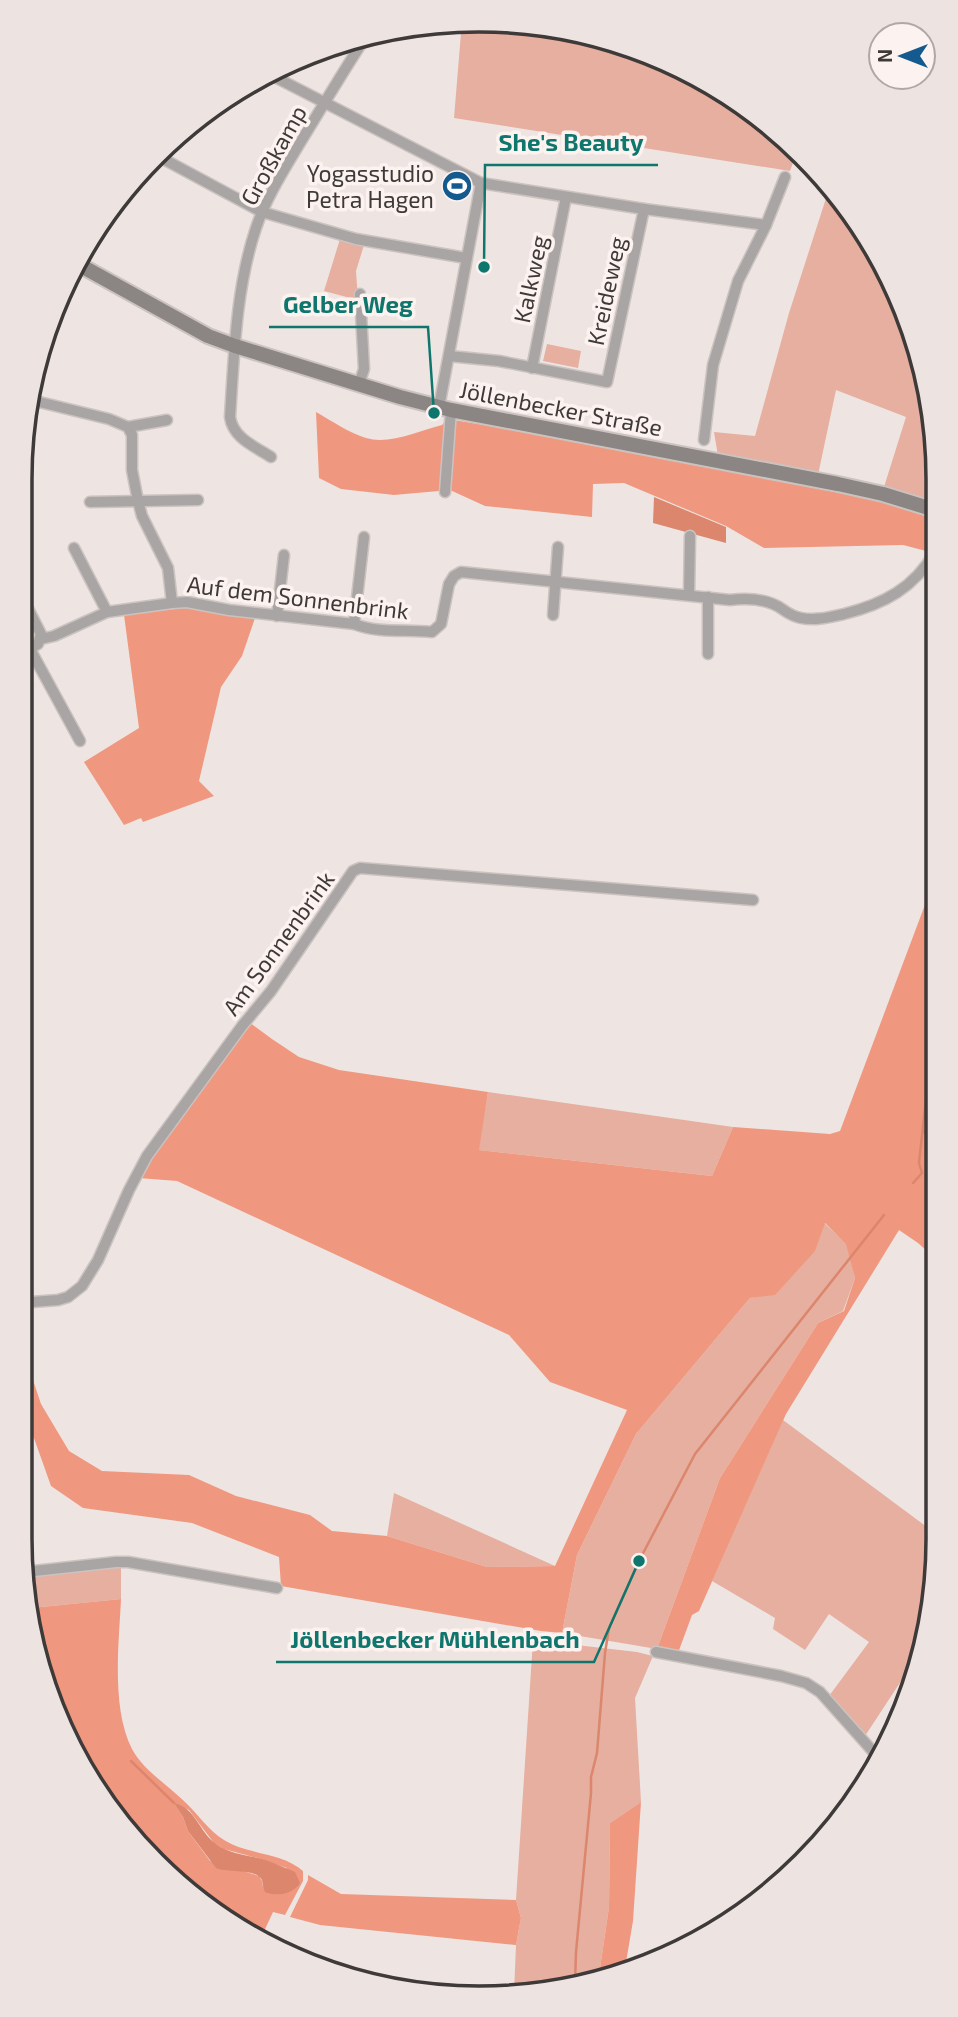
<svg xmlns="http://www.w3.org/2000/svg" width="958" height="2017" viewBox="0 0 958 2017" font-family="'Exo 2',sans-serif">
<rect width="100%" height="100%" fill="#eee5e2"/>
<g fill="#e6af9f">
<path d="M479 19 569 28 655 54 759 115 804 160 795 157 790 171 454 118 462 21Z"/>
<path d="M830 186 844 199 904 303 935 419V502L884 487 906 417 836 390 818 475 718 456 714 432 755 436 789 313Z"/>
<path d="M340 239 364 245 356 271 358 300 324 291Z"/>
<path d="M547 344 581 351 578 368 543 361Z"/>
<path d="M937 1043V1138L929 1127Z"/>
<path d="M488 1092 733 1127 712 1176 478 1150Z"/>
<path d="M824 1223 847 1244 855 1278 843 1311 818 1323 720 1478 657 1649 562 1633 577 1555 636 1434 750 1298 761 1296 814 1251Z"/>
<path d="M783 1420 939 1536 930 1628 924 1646 865 1736 829 1696 869 1642 829 1614 805 1650 773 1629 775 1618 712 1581Z"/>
<path d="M394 1493 555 1566 487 1567 387 1536Z"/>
<path d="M121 1567V1599L31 1608 26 1577Z"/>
<path d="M533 1640 637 1652 653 1656 635 1698 641 1802 610 1823 609 1907 599 1975 539 1994 514 1993 516 1945 521 1918 516 1900Z"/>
</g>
<g fill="#ef987f" fill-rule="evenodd">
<path d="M316 412C332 421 349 433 366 438 389 445 419 431 442 425L447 419C546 434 645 454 744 474 808 486 874 496 935 519V540L930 552 903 545 764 548 726 526 624 483 593 484 592 517 485 506 450 490 394 495 341 489 319 478Z"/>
<path d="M190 607 227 615 255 618 242 656 221 687 199 781 214 796 143 822 141 818 124 825 84 762 139 728 124 615Z"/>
<path d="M936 817 937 1043 929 1127 937 1138 938 1261 918 1243 899 1230 786 1414 699 1611 692 1615 678 1653 657 1649 720 1478 818 1323 844 1311 855 1278 846 1244 825 1223 815 1251 775 1295 750 1298 636 1434 577 1555 562 1633 541 1631 281 1586 279 1557 192 1523 83 1508 51 1486 24 1410 21 1344 41 1404 69 1451 102 1471 189 1475 236 1496 310 1515 332 1531 387 1536 487 1567 555 1566 627 1410 550 1382 509 1335 177 1181 139 1178 150 1157 249 1022 272 1039 299 1057 339 1070 488 1092 479 1150 712 1176 733 1127 830 1134 840 1131 926 902Z"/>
<path d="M121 1599C119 1643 111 1708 132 1749 144 1771 168 1785 185 1802 198 1814 209 1831 224 1840 248 1855 282 1852 303 1871V1881L285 1915 273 1912 260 1940 249 1936 176 1883 115 1818 44 1686 31 1608ZM175 1804 189 1810 214 1843 224 1849 261 1859 287 1868 263 1887 262 1881 259 1876 210 1861 188 1831 183 1817Z"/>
<path d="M641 1802 633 1921 625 1968 599 1975 609 1907 610 1823Z"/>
<path d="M308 1875 341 1894 516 1900 521 1918 516 1945 320 1925 290 1917 308 1880Z"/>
</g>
<g fill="#db866d">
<path d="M654 497 726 527V543L653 523Z"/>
<path d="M174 1803C196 1808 199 1832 216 1844 228 1853 244 1855 258 1858 271 1861 283 1867 295 1872L300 1883C293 1894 277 1897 265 1892 263 1888 263 1884 262 1880 256 1868 227 1873 216 1868L188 1831 183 1817Z"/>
</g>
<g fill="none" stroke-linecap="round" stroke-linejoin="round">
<g stroke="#db866d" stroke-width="2.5">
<path d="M923 1130 937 1148"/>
<path d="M913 1183 922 1173 919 1163 937 998"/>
<path d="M131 1761 174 1803"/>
<path d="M575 1983 576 1952 591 1793V1777L597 1753 605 1653 609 1628 639 1561 695 1454 884 1215"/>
</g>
<g stroke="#cbc3c0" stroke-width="13">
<g id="street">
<path d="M267 73 481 183 644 209 766 225"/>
<path d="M154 154 262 212 356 239 466 258"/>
<path d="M449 356 499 361 607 382 644 209"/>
<path d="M532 368 566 197"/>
<path d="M359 384 364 369 360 294"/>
<path d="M27 399 109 419 128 427 132 435V470L138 501 142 516 168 568 172 603"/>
<path d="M439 407 481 183"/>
<path d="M128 427 167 420"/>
<path d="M704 440 713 365 738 281 766 225 785 177"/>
<path d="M271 457C254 446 233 438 230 417 234 355 236 287 256 228 266 198 284 170 300 143 322 107 344 70 367 35"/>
<path d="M445 492 451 410"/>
<path d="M90 502 198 500"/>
<path d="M74 548 107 612"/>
<path d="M689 595 690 536"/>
<path d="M553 615 558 547"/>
<path d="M277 616 284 555"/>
<path d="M354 624 364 537"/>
<path d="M41 639 54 636 107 612 172 603 187 602 229 610 354 624C380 634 406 629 432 632L441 624 449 584 454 576 461 572 730 600C745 598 758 598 773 604 784 608 786 615 801 618 816 621 830 617 844 614 884 604 914 588 935 552"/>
<path d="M30 649 80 741"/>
<path d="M19 654 38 644 41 634 19 591"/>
<path d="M708 654V597"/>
<path d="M19 1303 58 1300 68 1297 82 1286 98 1260 129 1190 147 1156 242 1026 271 991 353 871 360 868 753 900"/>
<path d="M25 1572 116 1562H128L277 1588"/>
<path d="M656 1652 781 1676 806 1683 820 1692 877 1756"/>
</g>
</g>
<g stroke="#cbc3c0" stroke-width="18">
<path id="secondary" d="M76 263 208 336 235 346 400 397 451 410 838 484 883 494 935 510"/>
</g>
<use href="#street" stroke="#a9a5a4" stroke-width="10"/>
<use href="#secondary" stroke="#8b8583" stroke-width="14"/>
</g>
<defs>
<g id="stadium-disc" transform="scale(1.575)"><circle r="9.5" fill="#145a8f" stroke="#fcf2ef"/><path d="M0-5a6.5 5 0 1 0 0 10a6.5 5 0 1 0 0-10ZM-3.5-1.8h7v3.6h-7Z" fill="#fff"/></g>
</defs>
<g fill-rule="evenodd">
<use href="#stadium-disc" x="457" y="186"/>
</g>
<g text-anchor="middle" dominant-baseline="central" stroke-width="7" stroke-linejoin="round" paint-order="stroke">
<g font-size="23" fill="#3e3a39" stroke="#fcf2ef">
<text transform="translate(273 155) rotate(-61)">Großkamp</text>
<text transform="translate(530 279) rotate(-78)">Kalkweg</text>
<text transform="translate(606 291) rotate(-78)">Kreideweg</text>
<text transform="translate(561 408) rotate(11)">Jöllenbecker Straße</text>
<text transform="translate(298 597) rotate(7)">Auf dem Sonnenbrink</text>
<text transform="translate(278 943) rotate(-54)">Am Sonnenbrink</text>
</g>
<g font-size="23" fill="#3e3a39" stroke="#fcf2ef" text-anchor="end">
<text x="434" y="173">Yogasstudio<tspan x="434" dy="26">Petra Hagen</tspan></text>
</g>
</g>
<path d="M0 0H958V2017H0ZM479 32H479A447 447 0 0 1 926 479V1539A447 447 0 0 1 479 1986H479A447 447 0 0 1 32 1539V479A447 447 0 0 1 479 32Z" fill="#ede3e0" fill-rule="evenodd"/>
<path fill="none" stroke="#3e3a39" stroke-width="3.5" d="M479 32H479A447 447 0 0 1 926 479V1539A447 447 0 0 1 479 1986H479A447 447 0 0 1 32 1539V479A447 447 0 0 1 479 32Z"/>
<path fill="none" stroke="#0f766e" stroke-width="2.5" d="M484 267L485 165H658M434 413L428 327H269M639 1561L594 1662H276"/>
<g fill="#0f766e" stroke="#fcf2ef" stroke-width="2.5">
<circle cx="484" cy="267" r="7"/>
<circle cx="434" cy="413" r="7"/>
<circle cx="639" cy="1561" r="7"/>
</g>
<g font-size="24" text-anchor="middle" font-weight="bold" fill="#0f766e" stroke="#fcf2ef" stroke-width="7" stroke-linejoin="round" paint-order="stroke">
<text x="571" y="151">She's Beauty</text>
<text x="348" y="313">Gelber Weg</text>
<text x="435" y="1648">Jöllenbecker Mühlenbach</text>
</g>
<g transform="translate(902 56) rotate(270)"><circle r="33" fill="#fcf2ef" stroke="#b0a8a6" stroke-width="2"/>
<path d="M0-5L12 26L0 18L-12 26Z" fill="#145a8f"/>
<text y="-10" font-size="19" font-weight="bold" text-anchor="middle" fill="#3e3a39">N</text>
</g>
</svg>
